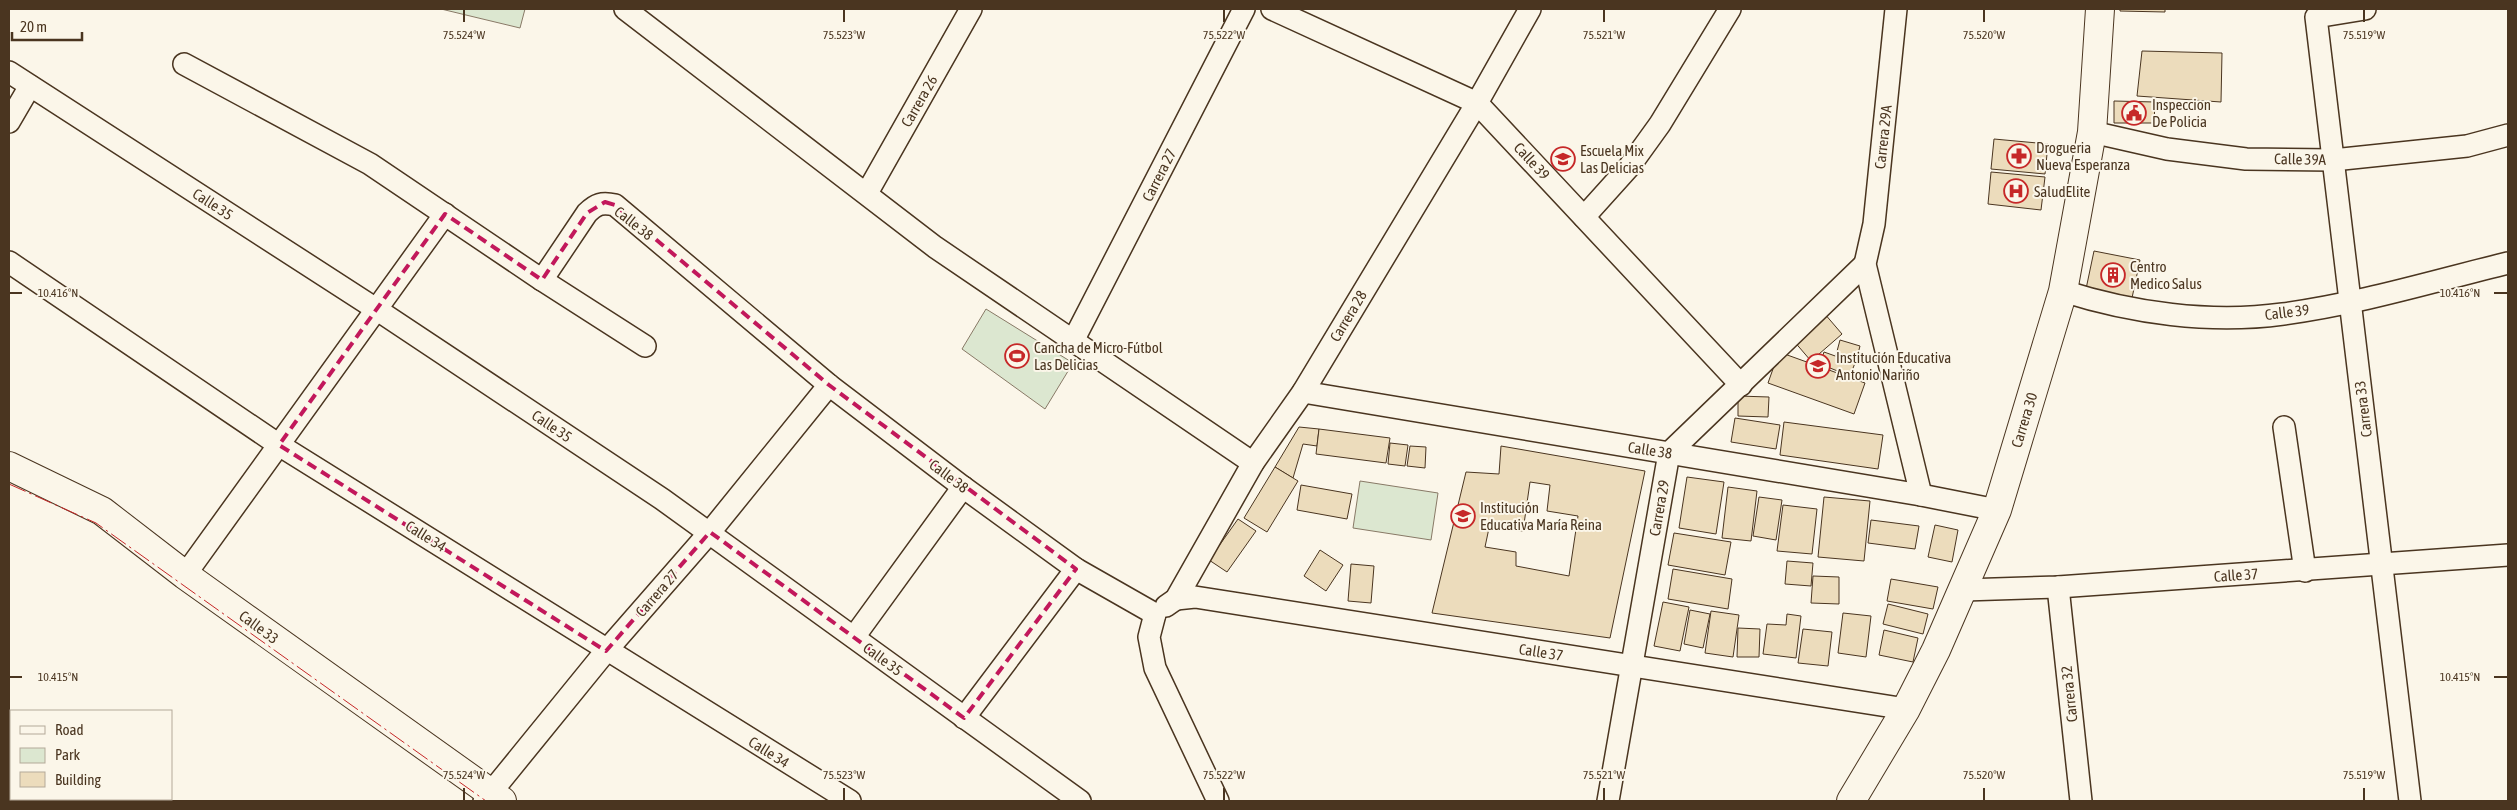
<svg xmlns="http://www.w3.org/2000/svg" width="2517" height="810" viewBox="0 0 2517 810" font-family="'Asap Condensed',sans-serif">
<rect width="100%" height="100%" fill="#fbf6e9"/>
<g fill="#dce7d0" stroke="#887966">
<path d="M441 9H525L520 28Z"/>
<path d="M986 309 1073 363 1045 409 962 349Z"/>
<path d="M1360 481 1438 493 1431 540 1353 528Z"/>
</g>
<g fill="#ecdcbc" stroke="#4a3520" fill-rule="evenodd">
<path d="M2120 9H2165V12L2120 11Z"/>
<path d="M2142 51 2222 53 2221 102 2137 96Z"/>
<path d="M2114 101 2155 102 2154 123H2114Z"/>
<path d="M1994 139 2048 144 2045 174 1991 169Z"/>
<path d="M1991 172 2045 177 2041 210 1988 204Z"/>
<path d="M2094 251 2140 260 2132 298 2086 289Z"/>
<path d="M1824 313 1842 334 1811 361 1793 340Z"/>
<path d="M1840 340 1860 346 1856 361 1836 355Z"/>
<path d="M1779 352 1865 383 1854 414 1768 383Z"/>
<path d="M1824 352 1855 363 1850 376 1820 364Z"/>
<path d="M1738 396 1769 397 1768 417 1738 416Z"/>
<path d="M1735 418 1780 425 1776 449 1731 442Z"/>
<path d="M1784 422 1883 435 1878 469 1780 455Z"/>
<path d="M1299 427 1319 429 1317 446 1303 444 1293 478 1275 467Z"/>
<path d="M1319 429 1390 438 1386 463 1316 454Z"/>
<path d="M1390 443 1408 445 1405 466 1388 464Z"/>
<path d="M1410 446 1426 447 1425 468 1407 466Z"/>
<path d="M1501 446 1645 471 1610 638 1432 613 1466 472 1499 474ZM1530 482 1550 485 1547 511 1578 516 1569 576 1516 566V552L1485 547 1489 528 1523 531Z"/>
<path d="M1275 467 1298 481 1267 532 1244 518Z"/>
<path d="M1687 477 1724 482 1716 534 1679 528Z"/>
<path d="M1301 485 1352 494 1347 519 1297 510Z"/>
<path d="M1728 487 1757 491 1751 541 1722 538Z"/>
<path d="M1759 497 1782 500 1776 540 1753 536Z"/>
<path d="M1824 497 1870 501 1864 561 1818 557Z"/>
<path d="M1783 505 1817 509 1812 554 1777 551Z"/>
<path d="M1238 519 1256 531 1227 572 1209 560Z"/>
<path d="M1871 520 1919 526 1915 549 1868 543Z"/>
<path d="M1935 525 1958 530 1952 562 1928 557Z"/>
<path d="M1674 533 1731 542 1725 575 1668 565Z"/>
<path d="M1320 550 1343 565 1326 591 1304 576Z"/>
<path d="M1787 561 1813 563 1811 586 1785 584Z"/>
<path d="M1351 564 1374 566 1371 603 1348 601Z"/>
<path d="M1673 569 1732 579 1728 609 1668 599Z"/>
<path d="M1813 576 1839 577V604L1811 603Z"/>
<path d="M1891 579 1938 587 1933 609 1887 601Z"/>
<path d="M1663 602 1689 607 1680 651 1654 646Z"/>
<path d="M1888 604 1928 614 1923 634 1883 624Z"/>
<path d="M1690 610 1710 614 1703 648 1684 644Z"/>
<path d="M1711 611 1739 615 1733 657 1705 653Z"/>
<path d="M1843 613 1871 616 1866 657 1838 653Z"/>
<path d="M1787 614 1801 616 1796 658 1763 654 1767 624 1786 625Z"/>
<path d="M1738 628 1760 629 1759 657H1737Z"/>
<path d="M1803 629 1832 632 1828 666 1798 663Z"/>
<path d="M1884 630 1918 638 1913 662 1879 655Z"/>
</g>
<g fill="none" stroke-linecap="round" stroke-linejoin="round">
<g stroke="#4a3520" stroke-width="24">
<g id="street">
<path d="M625 9 935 247 1253 463"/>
<path d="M1272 9 1477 103 1741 385"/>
<path d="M1896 9 1874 224 1865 264 1921 495"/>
<path d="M2365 9 2316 17 2410 801"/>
<path d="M184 64 370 164 542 280 645 346"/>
<path d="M9 72 376 309 662 499 1080 801"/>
<path d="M9 122 30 86"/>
<path d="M2092 132 2167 149 2246 159 2333 160 2467 146 2508 135"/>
<path d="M867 193 971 9"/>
<path d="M1584 217 1629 167 1660 124 1730 9"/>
<path d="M9 262 279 445 850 801"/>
<path d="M542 280 587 213C596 204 602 202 615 205L829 385 963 487 1076 569 1155 614"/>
<path d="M2063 291C2132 313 2210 324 2283 314 2359 304 2434 281 2508 263"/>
<path d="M1073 341 1244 9"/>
<path d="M1303 392 1921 495 1997 510"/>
<path d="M2284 427 2305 571"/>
<path d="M185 575 445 214"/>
<path d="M2058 587 2081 801"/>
<path d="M1964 590 2058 587 2508 555"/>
<path d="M1176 599 1195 597 1906 709"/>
<path d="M1166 606 1176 599 1253 463 1303 392 1477 103 1530 9"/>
<path d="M1155 614 1149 637 1155 668 1218 801"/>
<path d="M854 637 963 487"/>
<path d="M964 718 1076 569"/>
<path d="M484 801 606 651 710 532 829 385"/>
<path d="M1608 801 1669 453 1865 264"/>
</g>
</g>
<g stroke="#4a3520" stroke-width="30">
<g id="secondary">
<path d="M9 466 102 511 185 575 502 801"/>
<path d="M1851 801 1906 709 1936 650 1997 510 2063 291 2092 132 2100 9"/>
</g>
</g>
<use href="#street" stroke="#fbf6e9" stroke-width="21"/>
<use href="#secondary" stroke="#fbf6e9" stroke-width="28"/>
<path stroke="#c62828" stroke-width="1" stroke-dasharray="18 4 2.5 4" stroke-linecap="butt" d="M9 484 96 523 486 801"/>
</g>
<path fill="none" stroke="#c2185b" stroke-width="4" stroke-dasharray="10 6" stroke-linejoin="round" d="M605 202 615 205 829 385 1076 569 964 718 710 532 606 651 279 445 445 214 542 280 587 213Z"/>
<path fill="none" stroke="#4a3520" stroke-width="2" d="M464 10V22M844 10V22M1224 10V22M1604 10V22M1984 10V22M2364 10V22M10 293H22M2494 293H2507M10 677H22M2494 677H2507M464 788V800M844 788V800M1224 788V800M1604 788V800M1984 788V800M2364 788V800"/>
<defs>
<g id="civic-ring" transform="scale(1.25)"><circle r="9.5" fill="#fbf6e9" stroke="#c62828" stroke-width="1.5"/><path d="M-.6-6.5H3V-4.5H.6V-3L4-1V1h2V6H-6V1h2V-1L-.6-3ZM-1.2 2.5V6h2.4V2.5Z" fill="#c62828"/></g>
<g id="pharmacy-ring" transform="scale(1.25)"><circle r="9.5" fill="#fbf6e9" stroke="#c62828" stroke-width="1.5"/><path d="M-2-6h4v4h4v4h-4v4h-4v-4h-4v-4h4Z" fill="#c62828"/></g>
<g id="school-ring" transform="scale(1.25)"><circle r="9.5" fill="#fbf6e9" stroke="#c62828" stroke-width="1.5"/><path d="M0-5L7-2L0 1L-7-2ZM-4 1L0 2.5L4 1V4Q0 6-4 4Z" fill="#c62828"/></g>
<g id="hospital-ring" transform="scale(1.25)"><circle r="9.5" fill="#fbf6e9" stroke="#c62828" stroke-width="1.5"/><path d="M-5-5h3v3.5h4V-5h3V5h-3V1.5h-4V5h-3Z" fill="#c62828"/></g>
<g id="building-ring" transform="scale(1.25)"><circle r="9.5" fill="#fbf6e9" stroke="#c62828" stroke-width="1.5"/><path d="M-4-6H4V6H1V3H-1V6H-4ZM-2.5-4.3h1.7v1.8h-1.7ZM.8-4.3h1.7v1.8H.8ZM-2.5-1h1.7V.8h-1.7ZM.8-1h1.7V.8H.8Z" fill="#c62828"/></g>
<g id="stadium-ring" transform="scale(1.25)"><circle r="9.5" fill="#fbf6e9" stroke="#c62828" stroke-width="1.5"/><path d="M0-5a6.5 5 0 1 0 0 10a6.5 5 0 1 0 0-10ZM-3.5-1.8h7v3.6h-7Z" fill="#c62828"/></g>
</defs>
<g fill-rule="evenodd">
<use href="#civic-ring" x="2134" y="113"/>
<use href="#pharmacy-ring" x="2019" y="156"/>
<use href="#school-ring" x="1563" y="159"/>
<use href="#hospital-ring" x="2016" y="191"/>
<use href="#building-ring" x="2113" y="275"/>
<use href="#stadium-ring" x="1017" y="356"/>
<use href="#school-ring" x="1818" y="366"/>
<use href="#school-ring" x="1463" y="516"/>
</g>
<g text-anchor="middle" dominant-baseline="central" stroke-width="4" stroke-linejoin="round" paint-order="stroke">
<g font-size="15" fill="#4a3520" stroke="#fbf6e9">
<text transform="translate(919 101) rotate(-60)">Carrera 26</text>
<text transform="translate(1883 137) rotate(-84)">Carrera 29A</text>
<text transform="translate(2300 159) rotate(1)">Calle 39A</text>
<text transform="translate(1532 161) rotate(47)">Calle 39</text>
<text transform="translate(1159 175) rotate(-63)">Carrera 27</text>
<text transform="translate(213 204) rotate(33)">Calle 35</text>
<text transform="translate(634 223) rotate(38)">Calle 38</text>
<text transform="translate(2287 312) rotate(-7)">Calle 39</text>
<text transform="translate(1348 316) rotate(-59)">Carrera 28</text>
<text transform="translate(2363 409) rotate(-97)">Carrera 33</text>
<text transform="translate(2024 420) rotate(-73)">Carrera 30</text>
<text transform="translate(552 426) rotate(34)">Calle 35</text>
<text transform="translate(1650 450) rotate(9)">Calle 38</text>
<text transform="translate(949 476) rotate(37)">Calle 38</text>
<text transform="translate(1659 508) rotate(-80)">Carrera 29</text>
<text transform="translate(426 536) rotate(32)">Calle 34</text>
<text transform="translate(2236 575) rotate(-4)">Calle 37</text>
<text transform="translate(657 593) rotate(-49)">Carrera 27</text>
<text transform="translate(259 627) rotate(36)">Calle 33</text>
<text transform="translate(1541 652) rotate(9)">Calle 37</text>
<text transform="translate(883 659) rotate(36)">Calle 35</text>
<text transform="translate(2069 694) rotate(-96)">Carrera 32</text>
<text transform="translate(769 752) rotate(32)">Calle 34</text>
</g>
<g font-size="15" fill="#4a3520" stroke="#fbf6e9" text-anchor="start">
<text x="2152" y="104">Inspeccion<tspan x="2152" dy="17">De Policia</tspan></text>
<text x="2036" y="147">Drogueria<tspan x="2036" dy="17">Nueva Esperanza</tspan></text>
<text x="1580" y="150">Escuela Mix<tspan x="1580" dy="17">Las Delicias</tspan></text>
<text x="2034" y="191">SaludElite</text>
<text x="2130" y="266">Centro<tspan x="2130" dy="17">Medico Salus</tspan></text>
<text x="1034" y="347">Cancha de Micro-Fútbol<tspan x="1034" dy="17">Las Delicias</tspan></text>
<text x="1836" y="357">Institución Educativa<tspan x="1836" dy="17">Antonio Nariño</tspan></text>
<text x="1480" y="507">Institución<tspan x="1480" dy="17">Educativa María Reina</tspan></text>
</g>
</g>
<g font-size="12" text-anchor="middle" fill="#4a3520" stroke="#fbf6e9" stroke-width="4" stroke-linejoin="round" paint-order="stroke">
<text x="464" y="39">75.524°W</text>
<text x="844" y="39">75.523°W</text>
<text x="1224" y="39">75.522°W</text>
<text x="1604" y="39">75.521°W</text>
<text x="1984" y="39">75.520°W</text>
<text x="2364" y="39">75.519°W</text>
<text x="58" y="297">10.416°N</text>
<text x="2460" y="297">10.416°N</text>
<text x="58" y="681">10.415°N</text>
<text x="2460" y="681">10.415°N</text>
<text x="464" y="779">75.524°W</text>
<text x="844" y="779">75.523°W</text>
<text x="1224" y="779">75.522°W</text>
<text x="1604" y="779">75.521°W</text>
<text x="1984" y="779">75.520°W</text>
<text x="2364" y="779">75.519°W</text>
</g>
<rect width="2517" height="810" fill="none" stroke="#4a3520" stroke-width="20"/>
<rect x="10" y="710" width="162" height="90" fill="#fbf6e9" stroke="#b4a999"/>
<rect x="20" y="726" width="25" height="8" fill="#fbf6e9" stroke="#b4a999"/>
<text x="55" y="735" font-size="15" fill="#4a3520">Road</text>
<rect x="20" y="748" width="25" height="15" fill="#dce7d0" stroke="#b4a999"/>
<text x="55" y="760" font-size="15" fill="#4a3520">Park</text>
<rect x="20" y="772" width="25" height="15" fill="#ecdcbc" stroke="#b4a999"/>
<text x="55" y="785" font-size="15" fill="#4a3520">Building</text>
<path d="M12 32v8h70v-8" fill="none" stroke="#4a3520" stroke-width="2.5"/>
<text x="20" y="32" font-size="15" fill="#4a3520" stroke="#fbf6e9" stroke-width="4" paint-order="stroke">20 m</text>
</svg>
